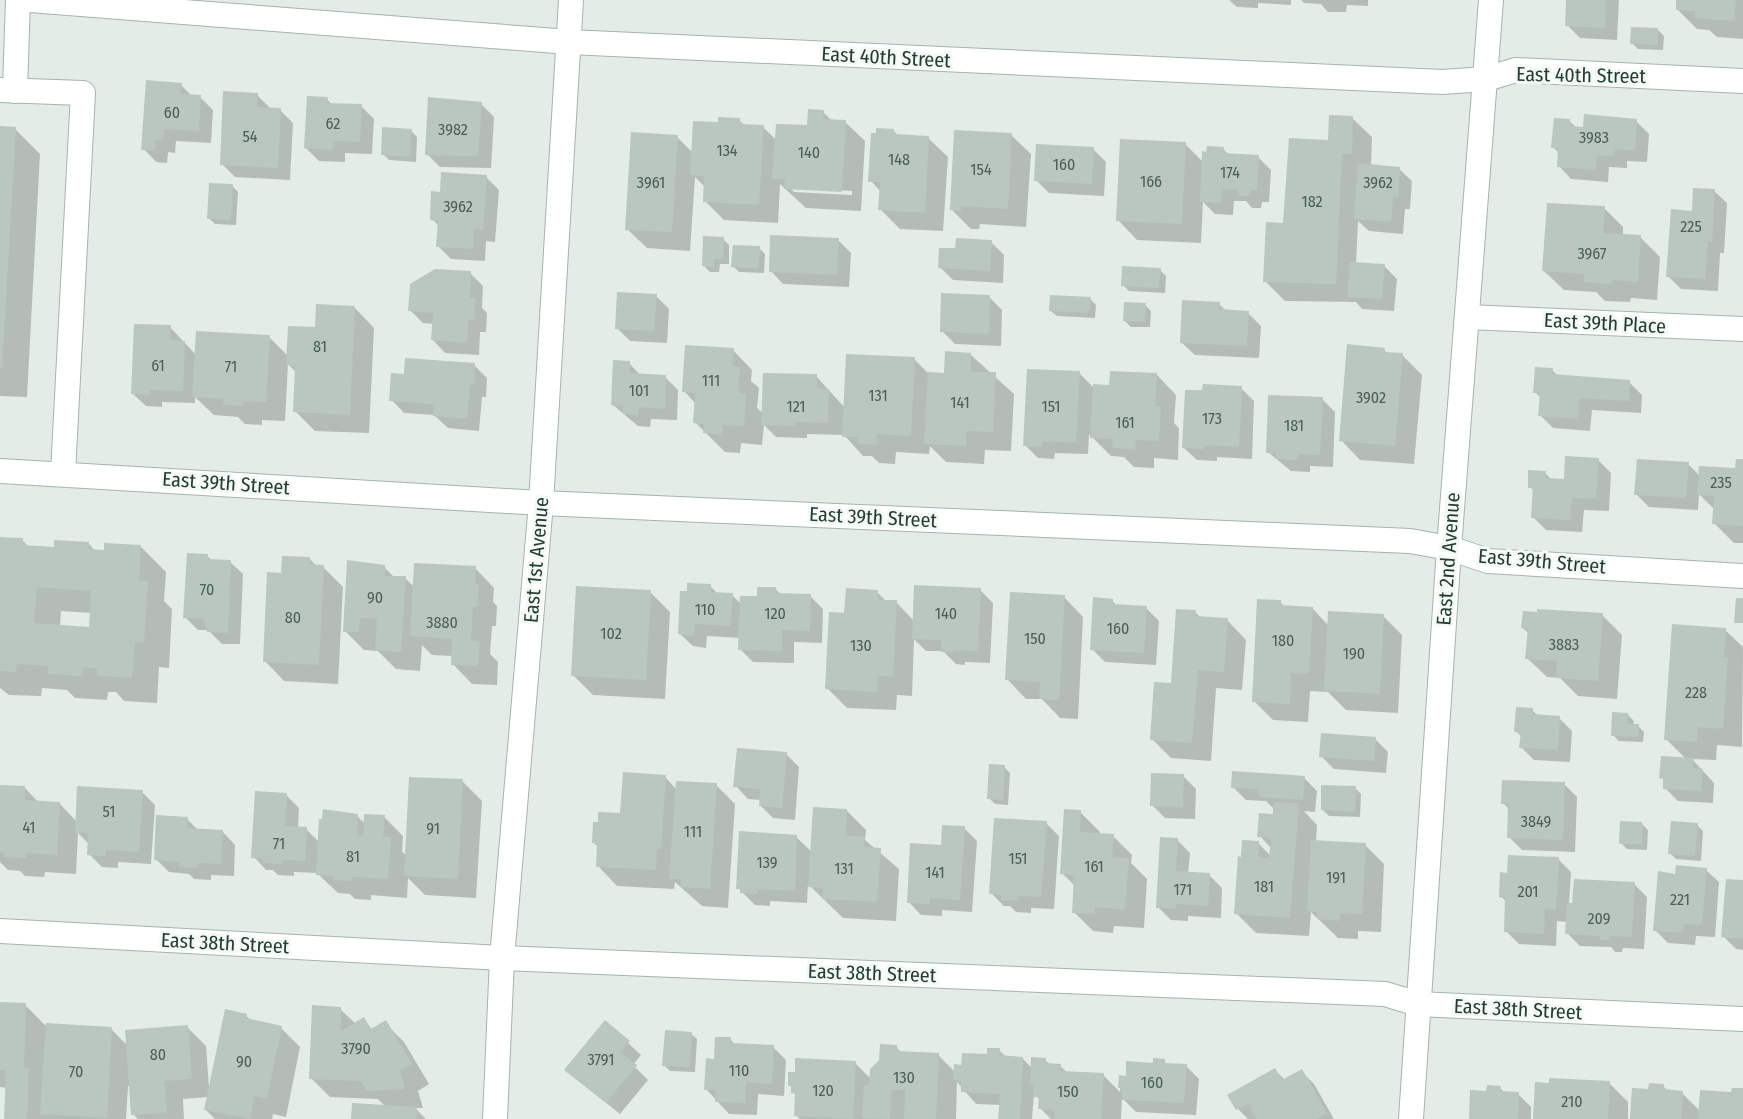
<svg xmlns="http://www.w3.org/2000/svg" width="1743" height="1119" viewBox="0 0 1743 1119" font-family="'Fira Sans Condensed',sans-serif">
<rect width="100%" height="100%" fill="#e3ece7"/>
<g fill="#0003" fill-rule="evenodd">
<path d="M1229 0H1291V5L1258 3V8L1237 7Z"/>
<path d="M1301 0H1368V6L1347 5 1346 12H1328L1321 4 1304 3Z"/>
<path d="M1568 0H1619L1617 40 1580 38 1567 25Z"/>
<path d="M1678 0H1743V39L1717 37 1709 30 1697 29 1678 10Z"/>
<path d="M1658 30 1664 36 1663 50 1638 49 1632 43Z"/>
<path d="M181 85 192 96 200 97 213 110 211 143 176 141 175 153 168 152 167 163 156 162 144 149Z"/>
<path d="M257 95 270 108 280 110 293 123 290 180 235 177 222 164Z"/>
<path d="M327 99 332 105 361 106 374 119 372 154 345 153V162L319 161 306 148Z"/>
<path d="M481 104 494 117 491 168 440 167 427 154Z"/>
<path d="M823 112 832 121 845 122 865 141 861 211 806 208 780 184 778 223 724 220 705 201V187L695 177 690 251 647 248 627 229 677 137 694 154 720 125 739 120 745 126 763 127 777 141 809 127ZM790 187 852 191V195L794 192Z"/>
<path d="M1352 118 1372 137 1371 166 1399 169 1412 181 1410 209H1405L1403 234 1369 231 1358 221 1356 264 1384 266 1397 279 1394 311 1362 309 1356 302 1285 301 1265 281 1285 225 1329 142Z"/>
<path d="M1569 121 1577 128 1636 121 1649 134 1647 162 1627 161V168L1609 167 1608 182 1571 179 1559 166 1560 154 1553 147Z"/>
<path d="M0 128 15 129 40 154 27 397 0 396Z"/>
<path d="M411 131 417 137 416 162 389 160 383 154Z"/>
<path d="M894 131 899 137 928 138 948 157 943 231 900 229 880 209 881 192 871 181Z"/>
<path d="M1011 135 1031 154 1026 227 980 224 979 229H971L952 210Z"/>
<path d="M1185 144 1204 163 1223 149 1229 155 1258 157 1271 170 1269 202H1262L1261 208H1252L1246 201H1234L1233 215 1215 214 1203 202 1201 243 1137 240 1118 220Z"/>
<path d="M1093 149 1106 162 1104 196 1049 193 1036 180Z"/>
<path d="M486 177 499 190 495 242 486 241 485 261 451 259 438 246 440 227 432 219 442 194Z"/>
<path d="M232 186 238 192 236 225 215 224 209 218Z"/>
<path d="M1714 191 1727 203 1724 253H1720L1718 291 1681 289 1668 276Z"/>
<path d="M1604 208 1623 227V236L1640 237 1660 257 1657 300 1631 298 1630 302 1605 301 1596 292 1564 290 1544 271Z"/>
<path d="M723 239 729 245V264H720L719 272H710L704 266Z"/>
<path d="M838 240 851 253 849 287 783 284 771 271Z"/>
<path d="M991 242 1004 255 1003 283 953 280 940 267 957 251Z"/>
<path d="M759 248 765 254 764 273 739 272 733 266Z"/>
<path d="M1160 270 1166 276 1165 293 1129 291 1123 285Z"/>
<path d="M470 273 483 286 482 308 487 313 486 332H480L479 355 445 353 433 340 434 324 423 323 410 310Z"/>
<path d="M656 296 669 309 667 343 630 341 617 328Z"/>
<path d="M989 297 1002 310 1001 346 955 344 942 331Z"/>
<path d="M1090 299 1096 305 1095 318 1057 316 1051 311Z"/>
<path d="M1219 304 1227 312 1248 313 1261 326 1259 358 1195 355 1182 343Z"/>
<path d="M1145 305 1151 311 1150 327H1131L1125 321Z"/>
<path d="M355 308 374 328 369 433 315 431 295 411 297 373 288 364 285 421 262 420V425L245 424 238 417 214 415 195 397V403L162 402V407L146 406 133 394 170 327 197 356 269 337 289 357 317 329Z"/>
<path d="M733 350 752 370 751 381 759 388 757 408 764 414 816 376 845 408 914 359 929 374 946 375 971 355 1014 394 1011 451 985 450 984 464 946 462 930 446 929 454 896 452 895 464 879 463 872 456H863L844 435 807 434V438L776 437 764 425 762 445 741 443 740 453 725 452 695 422 696 404 684 391Z"/>
<path d="M1384 350 1388 354 1402 355 1422 375 1414 464 1360 460 1341 440Z"/>
<path d="M629 363 641 376 665 377 678 390 677 420 651 419 650 427 638 426 613 405Z"/>
<path d="M474 365 487 378 486 397H482L479 431 448 428 434 415 404 413 392 400 405 376Z"/>
<path d="M1552 370 1558 376 1629 382 1642 395 1641 413 1592 410 1590 431 1553 428 1540 415 1542 399 1535 392Z"/>
<path d="M1079 373 1095 389 1157 375 1176 395 1174 423 1179 428 1178 460 1154 458V468L1134 467 1124 457 1111 456 1089 434 1088 454 1055 453 1054 459 1038 458 1025 445Z"/>
<path d="M1241 388 1254 401 1252 459 1217 457V461L1197 460 1184 448Z"/>
<path d="M1322 399 1335 412 1333 467 1310 466V472L1291 471 1268 452Z"/>
<path d="M1598 460 1611 473 1609 511 1584 510 1582 532 1546 530 1533 517 1535 492 1530 487 1545 473 1552 480 1566 481Z"/>
<path d="M1743 461V543H1734L1714 523 1715 510 1699 494 1698 510 1649 507 1636 494 1688 464 1700 476 1737 470Z"/>
<path d="M0 539 22 540 29 547 56 549 89 544 96 552 141 547 166 572 164 601 172 609 169 668 159 667 157 703 124 701 116 692H108L107 700 75 698 67 690 42 688 41 696 9 695 0 688ZM61 611 92 613 91 629 60 627Z"/>
<path d="M207 556 213 561 230 562 243 574 240 644H222L208 630H198L185 617Z"/>
<path d="M310 559 317 567H323L343 587 338 684 284 681 265 661 283 575Z"/>
<path d="M384 567 395 578H405L415 588 475 568 494 588 493 602 497 606 496 626H492L490 654 498 662 497 685 472 684 453 664V656L432 655 422 645 420 671 396 669 378 651 364 650 345 631Z"/>
<path d="M710 586 718 594 732 595 742 605 775 589 782 595 810 596 823 609 822 643 794 642V663L753 662 740 649 741 638 707 636 706 648 693 646 680 634Z"/>
<path d="M980 590 993 603 990 663 965 662V665L956 664 943 651H926L914 639 912 696 897 695 896 710 847 708 828 689 846 615 877 592 887 602H896L914 621Z"/>
<path d="M650 592 670 612 665 699 593 695 573 675Z"/>
<path d="M1064 597 1083 617 1078 719 1060 718 1042 699H1026L1007 679Z"/>
<path d="M1112 601 1118 606 1146 608 1159 621 1156 665 1105 662 1092 649Z"/>
<path d="M1280 602 1286 608 1313 609 1329 626 1383 616 1402 635 1398 713 1346 710 1328 692 1310 691 1308 722 1273 720 1254 701Z"/>
<path d="M1195 612 1201 618 1227 620 1246 640 1242 690 1216 688 1211 761 1171 758 1152 739 1173 686Z"/>
<path d="M1602 615 1622 635 1617 699 1578 696 1560 678 1547 677 1527 658 1529 634 1523 628Z"/>
<path d="M1725 630 1743 647 1742 747 1717 745 1716 760 1692 759 1714 783 1713 803 1678 801 1665 788 1687 760 1666 739Z"/>
<path d="M1532 710 1539 717 1559 718 1572 731 1570 762 1534 760 1521 747 1522 737 1516 731Z"/>
<path d="M1628 715 1634 721 1633 726H1638L1644 732 1643 742 1619 741 1613 735Z"/>
<path d="M1375 739 1388 752 1386 773 1334 769 1321 756Z"/>
<path d="M786 754 799 767 795 820 773 818 761 806V800L748 799 736 786Z"/>
<path d="M1004 767 1010 773 1008 805 995 804 989 798Z"/>
<path d="M1183 776 1196 789 1195 819 1165 818 1152 805Z"/>
<path d="M665 777 677 790 716 785 735 804 728 908 702 906 675 882 674 889 617 886 598 866 599 848 594 843Z"/>
<path d="M1304 778 1317 791 1315 812 1304 811 1317 825 1316 842 1365 845 1384 864 1381 932 1358 931V939L1338 938 1311 912 1309 936 1256 933 1236 913 1258 843 1271 856 1272 849 1260 836 1275 816 1274 809 1266 801 1246 800 1233 787Z"/>
<path d="M462 781 482 801 476 898 425 895 408 878 407 898 371 895V900L355 899 350 894 338 893 317 873 294 872V876L278 875 273 870H266L254 857 286 795 299 808 298 829H306L320 843 357 816 365 824 384 817 403 836 402 852 407 856Z"/>
<path d="M1564 784 1577 797 1575 852 1522 850 1509 837 1510 810 1503 803Z"/>
<path d="M0 787 25 788 39 803 60 804 77 822 142 792 155 805 151 864 118 862V868L102 867 89 854V844L78 833 76 874 45 872 44 877 25 876 20 871 8 870 0 862Z"/>
<path d="M1355 788 1361 794 1360 817 1329 816 1323 810Z"/>
<path d="M846 810 866 830 865 840 899 869 896 921 843 918 808 884 807 903 770 901V906L755 905 738 888 796 837 812 852Z"/>
<path d="M1080 812 1100 832 1099 835 1113 836 1132 855 1131 863 1147 879 1144 928 1114 926 1113 933 1093 931 1074 912 1075 886 1062 873Z"/>
<path d="M187 819 199 831 223 832 235 845 234 876 211 875V880L194 879 189 874 169 872 156 859Z"/>
<path d="M1046 823 1059 836 1054 909 1031 908V913L1016 912 1010 906H1004L991 893Z"/>
<path d="M1642 824 1648 830 1647 850 1627 849 1621 843Z"/>
<path d="M1697 825 1703 831 1701 861 1676 859 1670 853Z"/>
<path d="M964 828 977 841 972 912 942 910V916L921 915 909 902Z"/>
<path d="M1177 840 1190 853 1188 874 1209 875 1222 888 1221 918 1188 916V921L1171 920 1158 907Z"/>
<path d="M1558 859 1571 872 1569 905 1634 884 1647 897 1644 949 1623 948 1622 952H1615L1611 947 1580 946 1567 933 1568 922 1557 921 1556 946 1519 944 1506 931 1507 903 1501 896 1509 875Z"/>
<path d="M1706 870 1719 882 1715 937 1696 936 1695 945 1668 943 1655 930Z"/>
<path d="M1743 882V950L1736 949 1723 936Z"/>
<path d="M0 1004 25 1005 45 1025 111 1029 128 1046 187 1027 206 1046 209 1087 246 1016 252 1021 281 1028 300 1047 286 1117 273 1114 272 1119H215L206 1110 208 1097 183 1099 184 1119H138L133 1114 131 1086H128L126 1119H6L7 1088 0 1087Z"/>
<path d="M340 1009 356 1024 363 1020 373 1030 385 1023 404 1042 429 1084 418 1091 423 1108H415L426 1119H353L386 1107 378 1099 330 1097 311 1078Z"/>
<path d="M691 1034 697 1039 695 1072 670 1071 664 1065Z"/>
<path d="M730 1039 736 1046 773 1047 786 1060 784 1096 758 1094 757 1115 729 1114 706 1089 716 1061Z"/>
<path d="M628 1043 641 1055 633 1065 648 1080 620 1114 580 1082Z"/>
<path d="M896 1047 903 1054 938 1055 955 1072 999 1050 1006 1057 1022 1058 1033 1069 1045 1060 1051 1065 1060 1066 1068 1073 1103 1075 1120 1092 1121 1077 1128 1078 1164 1061 1168 1066H1186L1199 1079 1196 1115 1136 1112 1122 1098 1121 1119H1051L1040 1108 1041 1101 1034 1094 1032 1119H1000L1001 1105 976 1104 957 1082 956 1119H800L796 1115 797 1097 790 1085 855 1063 872 1080Z"/>
<path d="M1275 1070 1286 1081 1301 1071 1314 1084 1334 1119H1248L1238 1109Z"/>
<path d="M1609 1083 1628 1102V1119H1535Z"/>
<path d="M1663 1086 1669 1092 1682 1093 1700 1111 1743 1090V1119H1632L1650 1091Z"/>
<path d="M1500 1088 1505 1093 1518 1094 1531 1107V1119H1471L1488 1093Z"/>
</g>
<g fill="#b9c7bf" fill-rule="evenodd">
<path d="M1566 0H1606L1605 28 1565 26Z"/>
<path d="M1676 0H1736L1734 21 1695 18V11L1676 10Z"/>
<path d="M1631 27 1658 28V45L1630 44Z"/>
<path d="M146 80 182 83 181 94 201 95 199 131 164 129 163 141 155 140V151L141 150Z"/>
<path d="M223 91 258 93 257 107 281 108 278 168 220 165Z"/>
<path d="M307 96 328 97 327 103 362 104 360 142 333 141V150L304 148Z"/>
<path d="M428 97 482 102 478 156 425 155Z"/>
<path d="M808 109 824 110 823 119 846 120 842 192 784 189 785 179H772L776 124 807 125Z"/>
<path d="M1584 114 1637 119 1635 151 1615 149V156L1597 155 1596 170 1557 167 1558 148H1551L1554 118 1570 119V126L1583 127Z"/>
<path d="M1329 115 1353 116 1352 154H1342L1336 284 1263 282 1266 222 1283 223 1289 138 1328 140Z"/>
<path d="M718 117 740 118V124L764 125 759 205 703 202 704 176 690 175 693 121 718 122Z"/>
<path d="M0 126 16 127 2 369H0Z"/>
<path d="M382 127 412 129 410 157 381 155Z"/>
<path d="M876 128 894 129V134L929 136 925 213 878 210 880 182H868L871 133H876Z"/>
<path d="M954 130 1012 133 1008 209 961 206V211L950 210Z"/>
<path d="M631 132 678 135 672 232 625 230Z"/>
<path d="M1120 139 1186 142 1182 224 1116 221Z"/>
<path d="M1036 144 1094 147 1092 184 1034 181Z"/>
<path d="M1207 146 1224 147 1223 153 1259 155 1257 190H1250L1249 196 1237 195 1238 190 1222 189 1221 203 1200 202 1202 151 1206 152Z"/>
<path d="M1358 163 1400 167 1398 197H1393L1391 222 1354 219Z"/>
<path d="M441 172 487 175 483 230 474 229 473 249 436 247 438 221 430 220 431 191 440 192Z"/>
<path d="M209 183 233 184 231 220 207 219Z"/>
<path d="M1693 188 1715 189 1712 242 1708 241 1705 279 1666 277 1671 209 1692 211Z"/>
<path d="M1547 203 1605 206 1603 233 1641 235 1638 282 1612 280V284L1584 282V274L1542 271Z"/>
<path d="M770 235 839 238 837 275 769 272Z"/>
<path d="M703 236 724 237 723 259H714V267L702 266Z"/>
<path d="M956 238 992 240 990 271 938 268 939 248H955Z"/>
<path d="M733 245 760 246 759 268 731 267Z"/>
<path d="M1350 262 1385 264 1382 299 1347 297Z"/>
<path d="M1122 266 1161 268 1159 288 1121 286Z"/>
<path d="M435 269 471 271 470 298H475V309L474 320H468L467 343 431 340 433 313 408 311 410 284Z"/>
<path d="M617 292 657 294 654 331 615 329Z"/>
<path d="M941 293 990 295 989 334 940 332Z"/>
<path d="M1050 295 1091 297 1089 313 1049 311Z"/>
<path d="M1182 300 1220 302 1219 309 1249 311 1247 346 1180 343Z"/>
<path d="M1124 302 1146 303 1145 322 1123 321Z"/>
<path d="M316 304 355 306 350 415 293 412 295 366 286 365 288 326 315 327Z"/>
<path d="M134 324 171 325 170 340 185 341 183 391 150 390V395L131 394Z"/>
<path d="M196 331 270 335 266 402 243 401V406L223 405 224 399 192 397Z"/>
<path d="M1347 344 1385 348 1384 352 1403 353 1395 446 1339 441Z"/>
<path d="M685 345 734 348 733 366 740 367 738 393 746 394 744 426 723 425 722 435 703 433 704 424 693 423 695 393 682 392Z"/>
<path d="M945 351 971 353V372H996L993 432 966 431V446L924 444 928 372 944 373Z"/>
<path d="M846 354 915 357 911 436 877 434V445L858 444V437H842Z"/>
<path d="M405 358 475 363 474 385H470L467 419 433 416 434 404 389 401 391 373 404 374Z"/>
<path d="M613 360 630 361V373L666 375 665 409 639 407 638 415 623 414V406L611 405Z"/>
<path d="M1535 367 1553 368 1552 374 1630 380 1629 401 1579 398 1578 419 1538 416 1540 393H1533Z"/>
<path d="M1027 369 1080 371 1076 443 1043 441 1042 447 1023 446Z"/>
<path d="M1110 371 1157 373 1155 406 1161 407 1159 441 1136 440 1135 450 1112 448 1113 439 1090 438 1093 384 1109 385Z"/>
<path d="M763 373 817 374V389H829L828 423 795 422V426L761 425Z"/>
<path d="M1203 384 1242 386 1239 447 1205 445 1204 449 1182 448 1185 390H1202Z"/>
<path d="M1268 395 1323 397 1320 455 1298 454 1297 460 1276 459V453H1266Z"/>
<path d="M1565 456 1599 458 1596 499 1572 498 1570 520 1531 518 1533 488H1528V470L1546 471 1545 478 1564 479Z"/>
<path d="M1637 459 1689 462 1686 498 1634 495Z"/>
<path d="M1736 459H1743V526L1712 524 1714 496 1697 495 1699 466 1735 468Z"/>
<path d="M0 537 23 538V545L54 547V540L89 542V549L104 550V543L141 545 139 581H148L144 643 135 642 132 678 97 676V668L83 667 82 676 48 674V666L17 664 16 672 0 671ZM37 587 91 591 89 627 34 623Z"/>
<path d="M187 553 208 554V559L231 560 228 633 207 632 203 619 183 618Z"/>
<path d="M282 556 310 557V564L324 565 319 665 263 662 267 572 281 573Z"/>
<path d="M347 560 385 565V576H406L401 652 375 650 377 619 360 618 359 632H343Z"/>
<path d="M414 563 476 566 475 584H479L477 607H473L471 640 480 641 478 666 451 665 452 639 410 636Z"/>
<path d="M687 583 711 584V592L733 593 730 626 695 624 694 636 678 634 680 591H687Z"/>
<path d="M914 585 981 588 978 651 953 650V653L941 652V640L912 639Z"/>
<path d="M576 586 651 590 646 680 571 676Z"/>
<path d="M757 587H776V593L811 594 810 631 782 630V651L738 650 740 596H757Z"/>
<path d="M846 588 878 590V600H897L893 677 878 676 877 692 825 689 829 612 844 613Z"/>
<path d="M1010 592 1065 595 1059 700 1039 699 1040 682 1005 680Z"/>
<path d="M1093 597 1113 599V604L1147 606 1144 653 1090 650Z"/>
<path d="M1736 598H1743V623H1734Z"/>
<path d="M1257 599 1281 600V605L1313 607 1309 674 1291 673 1290 704 1252 702Z"/>
<path d="M1176 609 1196 610 1195 616 1228 618 1224 672 1198 670 1192 743 1150 740 1154 682 1171 683Z"/>
<path d="M1537 609 1603 613 1598 681 1556 678 1557 661 1525 659 1528 629 1521 628 1523 611 1537 612Z"/>
<path d="M1328 611 1384 614 1380 694 1324 691Z"/>
<path d="M1672 624 1726 628 1724 657H1728L1723 729 1698 727 1697 742 1664 740Z"/>
<path d="M1516 707 1533 708V714L1560 716 1558 750 1519 748 1521 732H1514Z"/>
<path d="M1612 712 1628 713V724H1639L1638 737 1611 736Z"/>
<path d="M1321 733 1376 737 1374 761 1319 757Z"/>
<path d="M737 748 787 752 782 808 759 806 760 789 733 787Z"/>
<path d="M1661 756 1694 758 1693 768 1703 769 1701 791 1663 789V779L1659 778Z"/>
<path d="M989 764 1005 765 1003 800 987 799Z"/>
<path d="M1232 771 1305 776 1303 800 1259 797V789L1231 788Z"/>
<path d="M623 772 666 775 661 849H657L656 870 596 867 597 844 592 843 593 822H598V812L620 813Z"/>
<path d="M1151 773 1184 774 1183 807 1150 806Z"/>
<path d="M409 777 463 779 458 879 404 876Z"/>
<path d="M1502 780 1565 782 1563 840 1507 838 1508 804H1501Z"/>
<path d="M676 781 717 783 710 889 680 887 681 879H669Z"/>
<path d="M0 785 25 786V800L60 802 57 855 26 853V858L4 857V853L0 852Z"/>
<path d="M1321 785 1356 786 1355 812 1321 810Z"/>
<path d="M77 786 143 790 139 852 106 850V856L87 855 88 833H75Z"/>
<path d="M255 791 287 793 285 826 307 827 305 861 282 860 281 864 263 863V859L251 858Z"/>
<path d="M1273 802 1299 803 1290 918 1234 914 1238 856 1241 857 1242 840 1259 841 1258 857 1269 858 1271 838 1257 837 1259 813 1273 814Z"/>
<path d="M813 807 847 809 846 835 865 837 864 847 881 848 877 902 822 899 823 888 808 887Z"/>
<path d="M323 809 358 814 357 835 363 836 364 814 385 815 383 837H391L388 879 352 877V881L333 880V876L316 875 319 819H322Z"/>
<path d="M1064 809 1081 810 1080 832 1114 834 1112 857 1129 858 1125 910 1095 907V914L1072 913 1074 875 1060 874Z"/>
<path d="M156 815 188 817 187 828 223 830 221 864 199 863 198 868 179 867V862L154 860Z"/>
<path d="M994 818 1047 821 1041 897 1019 896V901L1001 900V895L989 894Z"/>
<path d="M1620 821 1642 822V844H1619Z"/>
<path d="M1671 821 1698 823 1695 856 1668 854Z"/>
<path d="M942 825 965 826 960 900 930 898V904L907 903 910 843 941 845Z"/>
<path d="M739 831 797 835 795 891 758 889V894L740 893V889H736Z"/>
<path d="M1160 837 1178 838 1176 871 1210 873 1208 906 1176 904 1175 909 1156 908Z"/>
<path d="M1311 840 1366 843 1362 914 1340 913V921L1317 919V912L1307 911Z"/>
<path d="M1508 855 1559 857 1556 910 1545 909 1544 934 1504 932 1505 898 1499 897 1500 872 1507 873Z"/>
<path d="M1676 865 1707 868 1702 925 1684 924 1683 933 1653 931 1658 871 1675 874Z"/>
<path d="M1574 879 1635 882 1632 937 1610 936V940H1600V936L1565 934 1567 903H1572Z"/>
<path d="M1726 879 1743 880V939L1721 937Z"/>
<path d="M0 1002 26 1003 24 1067 29 1068 27 1119H4L6 1070H0Z"/>
<path d="M312 1005 341 1007V1031L364 1017 371 1029 386 1020 412 1064 400 1071 405 1089 367 1091 361 1081 309 1079Z"/>
<path d="M225 1009 247 1014 246 1018 282 1026 267 1099 254 1096 250 1119 204 1110Z"/>
<path d="M605 1020 630 1041 620 1052 637 1065 606 1103 564 1070Z"/>
<path d="M46 1023 112 1027 107 1118 40 1114Z"/>
<path d="M188 1025 192 1079 164 1081 167 1113 131 1115 125 1030Z"/>
<path d="M665 1030 692 1032 690 1067 662 1066Z"/>
<path d="M715 1037H731L730 1043 774 1045 772 1084 746 1082 745 1103 715 1102V1090H704L706 1058 714 1059Z"/>
<path d="M880 1044 897 1045V1051L939 1053 936 1119H904L905 1090H891L890 1119 862 1118 864 1085H869L870 1069 879 1060Z"/>
<path d="M987 1048H1000L999 1055 1023 1057 1020 1119H998L1000 1094 961 1092V1081L953 1080 954 1064 961 1065 962 1053 987 1054Z"/>
<path d="M1031 1057 1046 1058V1063L1061 1064V1071L1104 1073 1101 1119H1054L1055 1110 1038 1109 1039 1097H1033L1034 1085H1030Z"/>
<path d="M795 1058 856 1061 853 1119 794 1116 795 1094 791 1093V1086H788V1072H795Z"/>
<path d="M1153 1058 1165 1059V1063L1187 1064 1184 1103 1122 1100V1088H1118L1119 1075 1126 1076V1061L1153 1063Z"/>
<path d="M1275 1068 1282 1080 1302 1069 1327 1113 1316 1119H1256L1248 1104 1236 1110 1227 1095Z"/>
<path d="M1549 1078 1610 1081 1608 1119H1533L1535 1082 1549 1083Z"/>
<path d="M1649 1083 1664 1084V1089L1683 1091 1681 1119H1630L1632 1088 1648 1089Z"/>
<path d="M1487 1085 1501 1086 1500 1091 1519 1092 1518 1119H1469L1470 1090 1486 1091Z"/>
<path d="M1732 1088H1743V1119H1698L1700 1090 1731 1092Z"/>
<path d="M352 1103 417 1107 416 1119H351Z"/>
</g>
<g fill="none" stroke-linecap="round" stroke-linejoin="round">
<g stroke="#a6b4ad" stroke-width="26">
<g id="minor">
<path d="M30 0 569 42 1442 82 1486 79 1516 70 1743 81"/>
<path d="M0 90 83 93 63 473"/>
<path d="M15 91 18 0"/>
<path d="M1467 317 1743 329"/>
<path d="M0 471 541 503 1410 541 1449 548 1488 561 1743 576"/>
<path d="M0 931 502 958 1385 994 1418 1004 1743 1019"/>
<path d="M495 1119 502 958 541 503 571 0"/>
<path d="M1411 1119 1449 548 1491 0"/>
</g>
</g>
<use href="#minor" stroke="#fff" stroke-width="24"/>
</g>
<g text-anchor="middle" dominant-baseline="central" stroke-width="6" stroke-linejoin="round" paint-order="stroke">
<g font-size="16" fill="#496054">
<text x="172" y="112">60</text>
<text x="333" y="123">62</text>
<text x="453" y="129">3982</text>
<text x="250" y="136">54</text>
<text x="1594" y="137">3983</text>
<text x="727" y="150">134</text>
<text x="809" y="152">140</text>
<text x="899" y="159">148</text>
<text x="1064" y="164">160</text>
<text x="981" y="169">154</text>
<text x="1230" y="172">174</text>
<text x="1151" y="181">166</text>
<text x="651" y="182">3961</text>
<text x="1378" y="182">3962</text>
<text x="1312" y="201">182</text>
<text x="458" y="206">3962</text>
<text x="1691" y="226">225</text>
<text x="1592" y="253">3967</text>
<text x="320" y="346">81</text>
<text x="158" y="365">61</text>
<text x="231" y="366">71</text>
<text x="711" y="380">111</text>
<text x="639" y="390">101</text>
<text x="878" y="395">131</text>
<text x="1371" y="397">3902</text>
<text x="960" y="402">141</text>
<text x="796" y="406">121</text>
<text x="1051" y="406">151</text>
<text x="1212" y="418">173</text>
<text x="1125" y="422">161</text>
<text x="1294" y="425">181</text>
<text x="1721" y="482">235</text>
<text x="207" y="589">70</text>
<text x="375" y="597">90</text>
<text x="705" y="609">110</text>
<text x="775" y="613">120</text>
<text x="946" y="613">140</text>
<text x="293" y="617">80</text>
<text x="442" y="622">3880</text>
<text x="1118" y="628">160</text>
<text x="611" y="633">102</text>
<text x="1035" y="638">150</text>
<text x="1283" y="640">180</text>
<text x="1564" y="644">3883</text>
<text x="861" y="645">130</text>
<text x="1354" y="653">190</text>
<text x="1696" y="692">228</text>
<text x="109" y="811">51</text>
<text x="1536" y="821">3849</text>
<text x="29" y="827">41</text>
<text x="433" y="828">91</text>
<text x="693" y="831">111</text>
<text x="279" y="843">71</text>
<text x="353" y="856">81</text>
<text x="1018" y="858">151</text>
<text x="767" y="862">139</text>
<text x="1094" y="866">161</text>
<text x="844" y="868">131</text>
<text x="935" y="872">141</text>
<text x="1336" y="877">191</text>
<text x="1264" y="886">181</text>
<text x="1183" y="889">171</text>
<text x="1528" y="891">201</text>
<text x="1680" y="899">221</text>
<text x="1599" y="918">209</text>
<text x="356" y="1048">3790</text>
<text x="158" y="1054">80</text>
<text x="601" y="1059">3791</text>
<text x="244" y="1061">90</text>
<text x="739" y="1070">110</text>
<text x="76" y="1071">70</text>
<text x="904" y="1077">130</text>
<text x="1152" y="1082">160</text>
<text x="823" y="1090">120</text>
<text x="1068" y="1091">150</text>
<text x="1572" y="1101">210</text>
</g>
<g font-size="20" fill="#243d31" stroke="#f4f9f5">
<text transform="translate(886 57) rotate(3)">East 40th Street</text>
<text transform="translate(1581 75) rotate(1)">East 40th Street</text>
<text transform="translate(1605 323) rotate(3)">East 39th Place</text>
<text transform="translate(226 483) rotate(4)">East 39th Street</text>
<text transform="translate(873 517) rotate(3)">East 39th Street</text>
<text transform="translate(1448 559) rotate(-86)">East 2nd Avenue</text>
<text transform="translate(536 560) rotate(-85)">East 1st Avenue</text>
<text transform="translate(1542 561) rotate(5)">East 39th Street</text>
<text transform="translate(225 943) rotate(3)">East 38th Street</text>
<text transform="translate(872 973) rotate(2)">East 38th Street</text>
<text transform="translate(1518 1009) rotate(3)">East 38th Street</text>
</g>
</g>
</svg>
